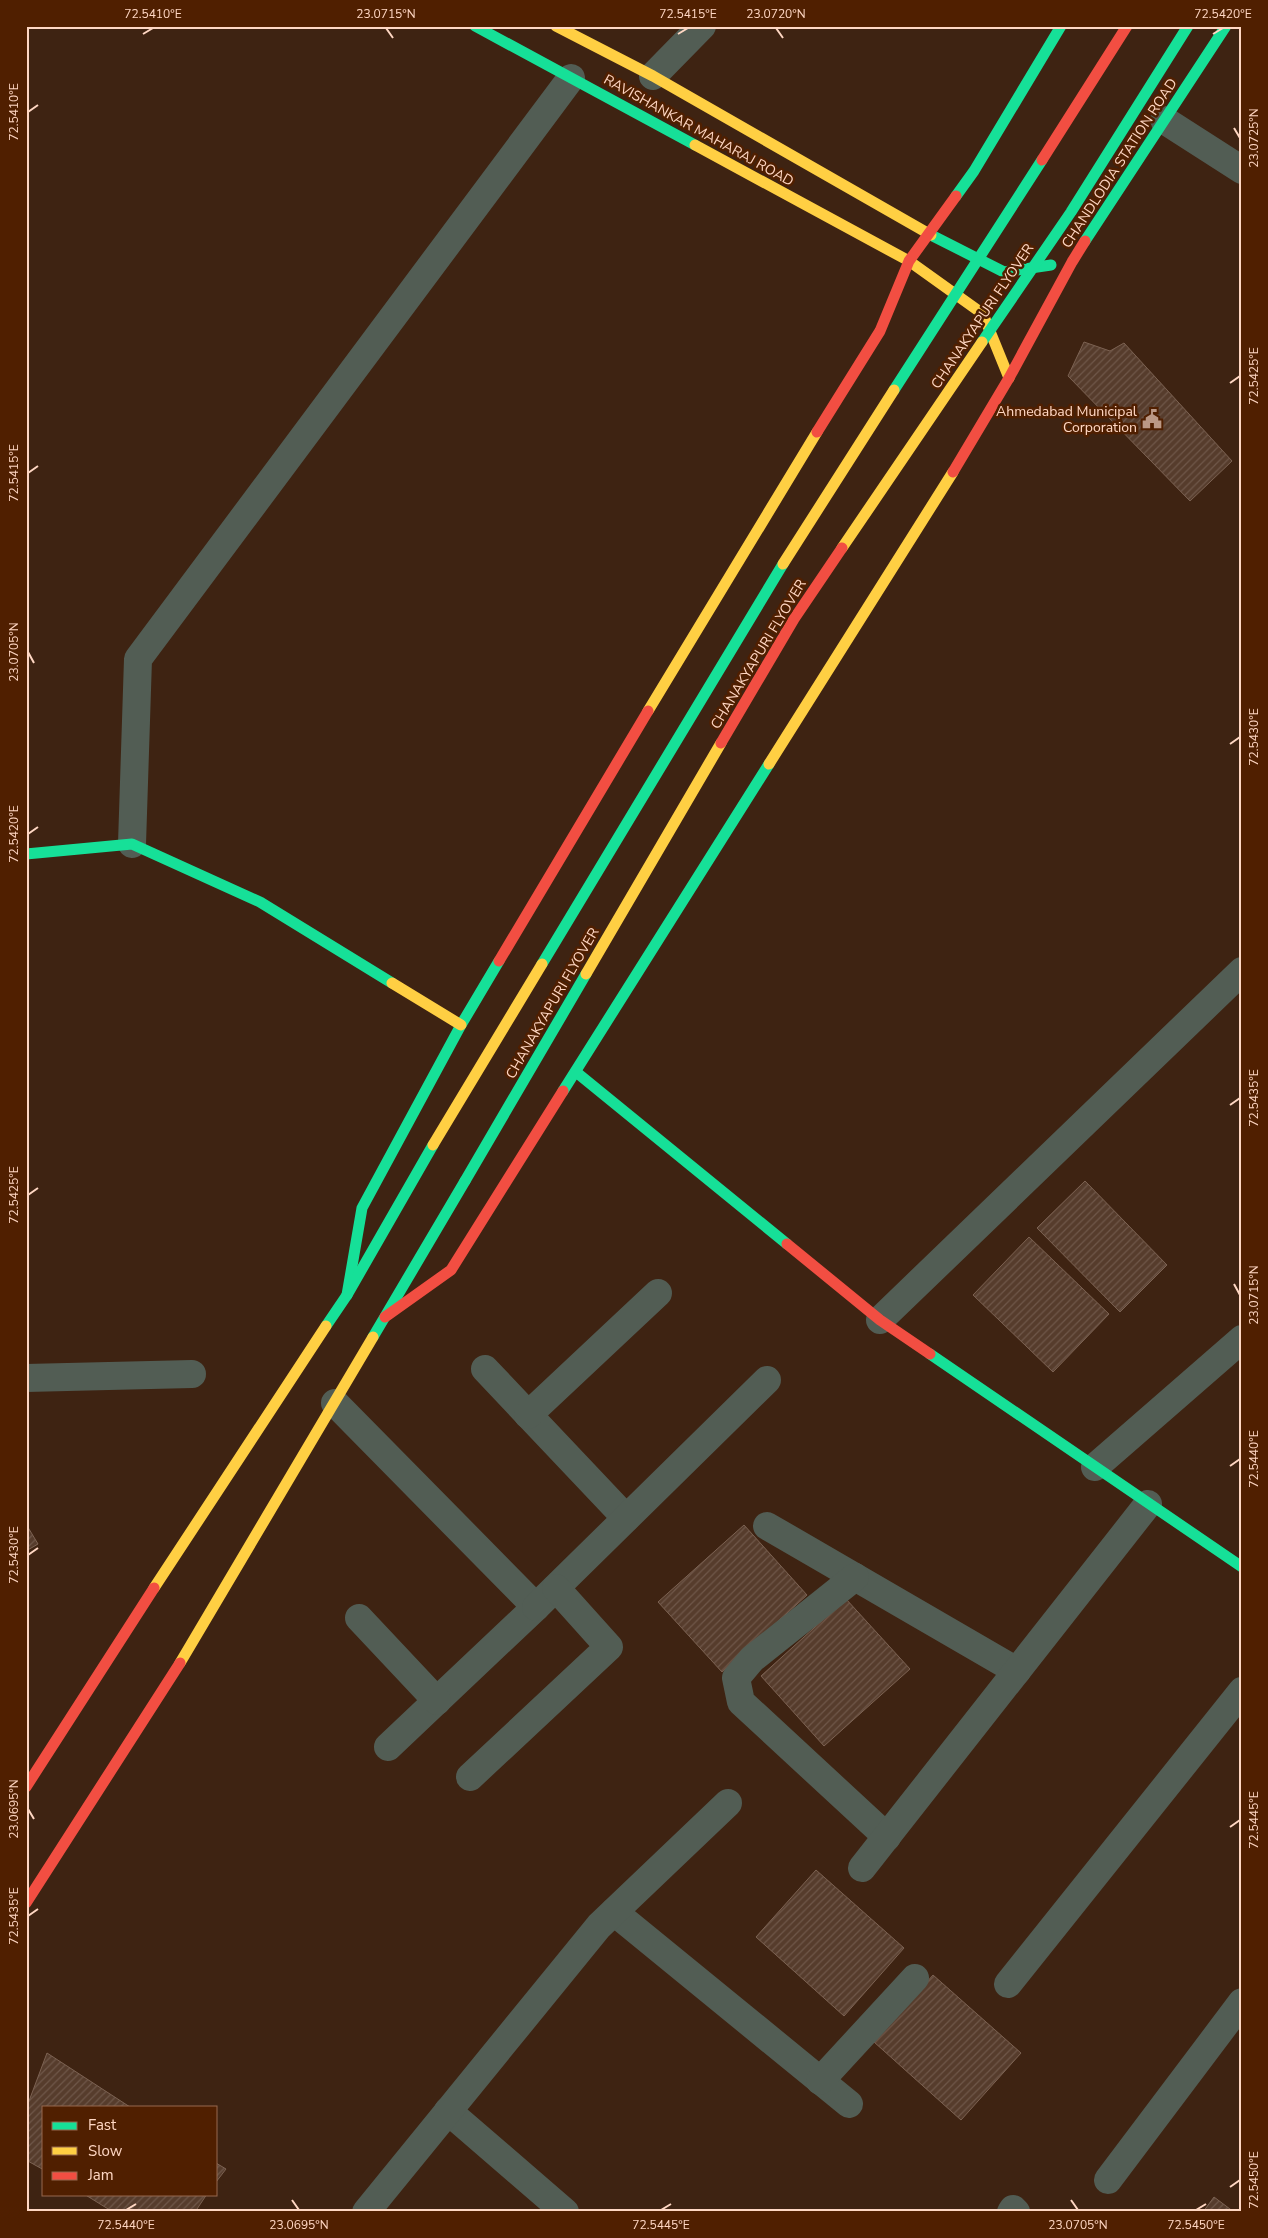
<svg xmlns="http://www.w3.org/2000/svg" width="1268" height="2238" viewBox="0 0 1268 2238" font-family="'Nunito Sans',sans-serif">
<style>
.building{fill:url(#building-hatch);stroke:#7c6252}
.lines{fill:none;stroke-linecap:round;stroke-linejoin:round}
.street{stroke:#525d54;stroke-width:28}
.fast{stroke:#16e098;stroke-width:11}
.slow{stroke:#ffcf43;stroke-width:11}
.jam{stroke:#f24e42;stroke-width:11}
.fast-bridge{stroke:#16e098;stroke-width:11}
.slow-bridge{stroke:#ffcf43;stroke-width:11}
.jam-bridge{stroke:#f24e42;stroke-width:11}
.ticks{fill:none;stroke:#ffd7c3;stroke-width:2}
.labels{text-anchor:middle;stroke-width:5;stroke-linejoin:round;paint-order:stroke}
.street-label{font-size:14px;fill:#ffd7c3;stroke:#501f00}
.poi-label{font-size:14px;fill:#ffd7c3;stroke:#501f00;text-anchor:end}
.neatline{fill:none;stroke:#ffd7c3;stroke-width:2}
.ticks-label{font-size:12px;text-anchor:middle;fill:#ffd7c3}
</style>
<defs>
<pattern id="building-hatch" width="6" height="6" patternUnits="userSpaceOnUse" patternTransform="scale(1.25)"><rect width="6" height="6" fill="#563c2c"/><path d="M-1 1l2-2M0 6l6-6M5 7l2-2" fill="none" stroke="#6f5749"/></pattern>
</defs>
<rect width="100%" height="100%" fill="#3e2312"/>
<g class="building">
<path d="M 1084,342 L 1110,351 L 1124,343 L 1232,461 L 1190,501 L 1068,376 Z"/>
<path d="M 1085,1181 L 1167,1265 L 1120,1312 L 1037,1228 Z"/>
<path d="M 1029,1237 L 1109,1314 L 1053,1372 L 973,1295 Z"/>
<path d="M 26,1524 L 38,1544 L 26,1551 Z"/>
<path d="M 744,1525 L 807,1595 L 722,1672 L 658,1602 Z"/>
<path d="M 846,1599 L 910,1669 L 824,1746 L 761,1676 Z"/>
<path d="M 816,1870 L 904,1948 L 844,2016 L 756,1937 Z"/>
<path d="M 933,1975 L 1021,2053 L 961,2120 L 874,2042 Z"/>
<path d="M 47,2053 L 130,2107 L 44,2107 L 44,2170 L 26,2160 L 26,2109 Z"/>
<path d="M 216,2163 L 226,2169 L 216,2182 Z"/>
<path d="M 84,2194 L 207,2194 L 195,2212 L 113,2212 Z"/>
<path d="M 1214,2197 L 1234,2212 L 1203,2212 Z"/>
</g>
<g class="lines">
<g class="street">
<path d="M 653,76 L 702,26"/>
<path d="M 1164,120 L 1242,170"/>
<path d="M 132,844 L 138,659 L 571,78"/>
<path d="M 880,1320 L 1242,971"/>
<path d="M 485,1369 L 626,1518"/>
<path d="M 26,1378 L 192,1374"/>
<path d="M 335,1403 L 536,1607 L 388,1747"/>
<path d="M 528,1415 L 658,1293"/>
<path d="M 1095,1467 L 1242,1339"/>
<path d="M 767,1526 L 1017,1671"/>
<path d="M 855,1577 L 752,1659 L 736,1678 L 741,1702 L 887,1837"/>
<path d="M 536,1607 L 767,1380"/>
<path d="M 359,1618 L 437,1701"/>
<path d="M 470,1777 L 609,1647 L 556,1588"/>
<path d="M 862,1868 L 1148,1504"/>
<path d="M 614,1912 L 849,2104"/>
<path d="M 1008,1984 L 1242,1691"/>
<path d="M 820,2081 L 915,1978"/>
<path d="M 448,2111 L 565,2212"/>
<path d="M 1108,2180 L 1242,2002"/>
<path d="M 366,2212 L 599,1926 L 728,1803"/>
<path d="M 1011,2212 L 1013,2209 L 1016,2212"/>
</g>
<g class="fast">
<path d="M 475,26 L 695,145"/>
<path d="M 956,196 L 974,171 L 1061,26"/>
<path d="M 931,235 L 1004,272 L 1051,265"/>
<path d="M 1085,241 L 1226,26"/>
<path d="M 26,854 L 132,844 L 260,902 L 392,983"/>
<path d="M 576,1072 L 787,1244"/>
<path d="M 563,1091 L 769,764"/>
<path d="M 347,1295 L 362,1208 L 461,1025 L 499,961"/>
<path d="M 326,1326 L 347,1295 L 433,1145"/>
<path d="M 373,1337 L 465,1181"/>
<path d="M 930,1354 L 1242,1567"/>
</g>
<g class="slow">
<path d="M 556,26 L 653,76 L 931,235"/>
<path d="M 695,145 L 909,261 L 983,314 L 1009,378"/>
<path d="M 648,711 L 817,432"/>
<path d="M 769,764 L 953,472"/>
<path d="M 392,983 L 461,1025"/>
<path d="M 154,1588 L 326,1326"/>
<path d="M 180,1663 L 373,1337"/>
</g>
<g class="jam">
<path d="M 817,432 L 880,331 L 909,261 L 956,196"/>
<path d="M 953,472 L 1009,378 L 1072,262 L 1085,241"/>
<path d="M 499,961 L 648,711"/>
<path d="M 787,1244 L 880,1320 L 930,1354"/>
<path d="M 385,1317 L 451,1270 L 563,1091"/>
<path d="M 26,1787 L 154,1588"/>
<path d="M 26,1903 L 180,1663"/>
</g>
<g class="fast-bridge">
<path d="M 982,342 L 1071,212 L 1188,26"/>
<path d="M 894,390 L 1042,160"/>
<path d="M 542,964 L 783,564"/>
<path d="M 465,1181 L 586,974"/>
</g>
<g class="slow-bridge">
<path d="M 842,548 L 982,342"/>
<path d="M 783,564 L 894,390"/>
<path d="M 586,974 L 721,743"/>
<path d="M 433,1145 L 542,964"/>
</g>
<g class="jam-bridge">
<path d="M 1042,160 L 1127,26"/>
<path d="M 721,743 L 794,619 L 842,548"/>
</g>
</g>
<path class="ticks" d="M 386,28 L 393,38M 776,28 L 783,38M 143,34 L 153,28M 678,34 L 688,28M 1213,34 L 1223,28M 28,112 L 38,105M 1234,128 L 1240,138M 1230,383 L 1240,376M 28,473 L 38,466M 28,652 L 34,663M 1230,744 L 1240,737M 28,834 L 38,827M 1230,1105 L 1240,1098M 28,1195 L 38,1188M 1234,1284 L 1240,1295M 1230,1466 L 1240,1459M 28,1555 L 38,1548M 28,1809 L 34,1819M 1230,1827 L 1240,1820M 28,1916 L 38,1909M 1230,2187 L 1240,2180M 292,2200 L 299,2210M 1071,2200 L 1078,2210M 126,2210 L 136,2204M 661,2210 L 671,2204M 1196,2210 L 1206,2204"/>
<defs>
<symbol id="civic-bare" viewBox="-9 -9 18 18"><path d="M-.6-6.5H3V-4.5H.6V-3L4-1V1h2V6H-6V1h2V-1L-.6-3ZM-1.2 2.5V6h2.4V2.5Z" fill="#bb9885" stroke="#501f00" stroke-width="2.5" paint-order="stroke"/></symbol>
</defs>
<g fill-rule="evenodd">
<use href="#civic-bare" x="1138" y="405" width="28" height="28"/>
</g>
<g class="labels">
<g class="street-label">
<text transform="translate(699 130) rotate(29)" y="5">RAVISHANKAR MAHARAJ ROAD</text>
<text transform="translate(1119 163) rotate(-57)" y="5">CHANDLODIA STATION ROAD</text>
<text transform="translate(982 316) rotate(-56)" y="5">CHANAKYAPURI FLYOVER</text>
<text transform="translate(758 654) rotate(-59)" y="5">CHANAKYAPURI FLYOVER</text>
<text transform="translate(552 1003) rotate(-60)" y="5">CHANAKYAPURI FLYOVER</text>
</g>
<g class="poi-label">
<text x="1137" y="416">Ahmedabad Municipal<tspan x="1137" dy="16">Corporation</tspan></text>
</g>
</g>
<rect width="1268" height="2238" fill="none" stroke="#501f00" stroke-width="55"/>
<rect x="42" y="2106" width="175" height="90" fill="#501f00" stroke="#96694e"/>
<rect x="52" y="2122" width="25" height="8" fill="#16e098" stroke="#96694e"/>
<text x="88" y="2130" font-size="15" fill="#ffd7c3">Fast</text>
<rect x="52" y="2147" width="25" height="8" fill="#ffcf43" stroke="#96694e"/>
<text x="88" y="2156" font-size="15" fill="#ffd7c3">Slow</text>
<rect x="52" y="2172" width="25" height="8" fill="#f24e42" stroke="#96694e"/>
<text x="88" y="2180" font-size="15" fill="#ffd7c3">Jam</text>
<rect x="28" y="28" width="1212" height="2182" class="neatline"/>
<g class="ticks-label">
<text x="153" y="18">72.5410°E</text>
<text x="386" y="18">23.0715°N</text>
<text x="688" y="18">72.5415°E</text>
<text x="776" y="18">23.0720°N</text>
<text x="1223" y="18">72.5420°E</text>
<text transform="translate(14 112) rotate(-90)" y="4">72.5410°E</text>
<text transform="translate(1254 138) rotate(-90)" y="4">23.0725°N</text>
<text transform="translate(1254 376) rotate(-90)" y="4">72.5425°E</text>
<text transform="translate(14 473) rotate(-90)" y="4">72.5415°E</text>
<text transform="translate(14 652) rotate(-90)" y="4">23.0705°N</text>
<text transform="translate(1254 737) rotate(-90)" y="4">72.5430°E</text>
<text transform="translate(14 834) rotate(-90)" y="4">72.5420°E</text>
<text transform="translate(1254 1098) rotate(-90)" y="4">72.5435°E</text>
<text transform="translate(14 1195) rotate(-90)" y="4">72.5425°E</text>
<text transform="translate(1254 1295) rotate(-90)" y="4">23.0715°N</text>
<text transform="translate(1254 1459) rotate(-90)" y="4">72.5440°E</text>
<text transform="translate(14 1555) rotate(-90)" y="4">72.5430°E</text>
<text transform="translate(14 1809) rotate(-90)" y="4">23.0695°N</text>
<text transform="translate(1254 1820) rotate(-90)" y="4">72.5445°E</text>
<text transform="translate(14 1916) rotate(-90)" y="4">72.5435°E</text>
<text transform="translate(1254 2180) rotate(-90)" y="4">72.5450°E</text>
<text x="126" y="2229">72.5440°E</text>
<text x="299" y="2229">23.0695°N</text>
<text x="661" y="2229">72.5445°E</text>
<text x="1078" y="2229">23.0705°N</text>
<text x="1196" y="2229">72.5450°E</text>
</g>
</svg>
